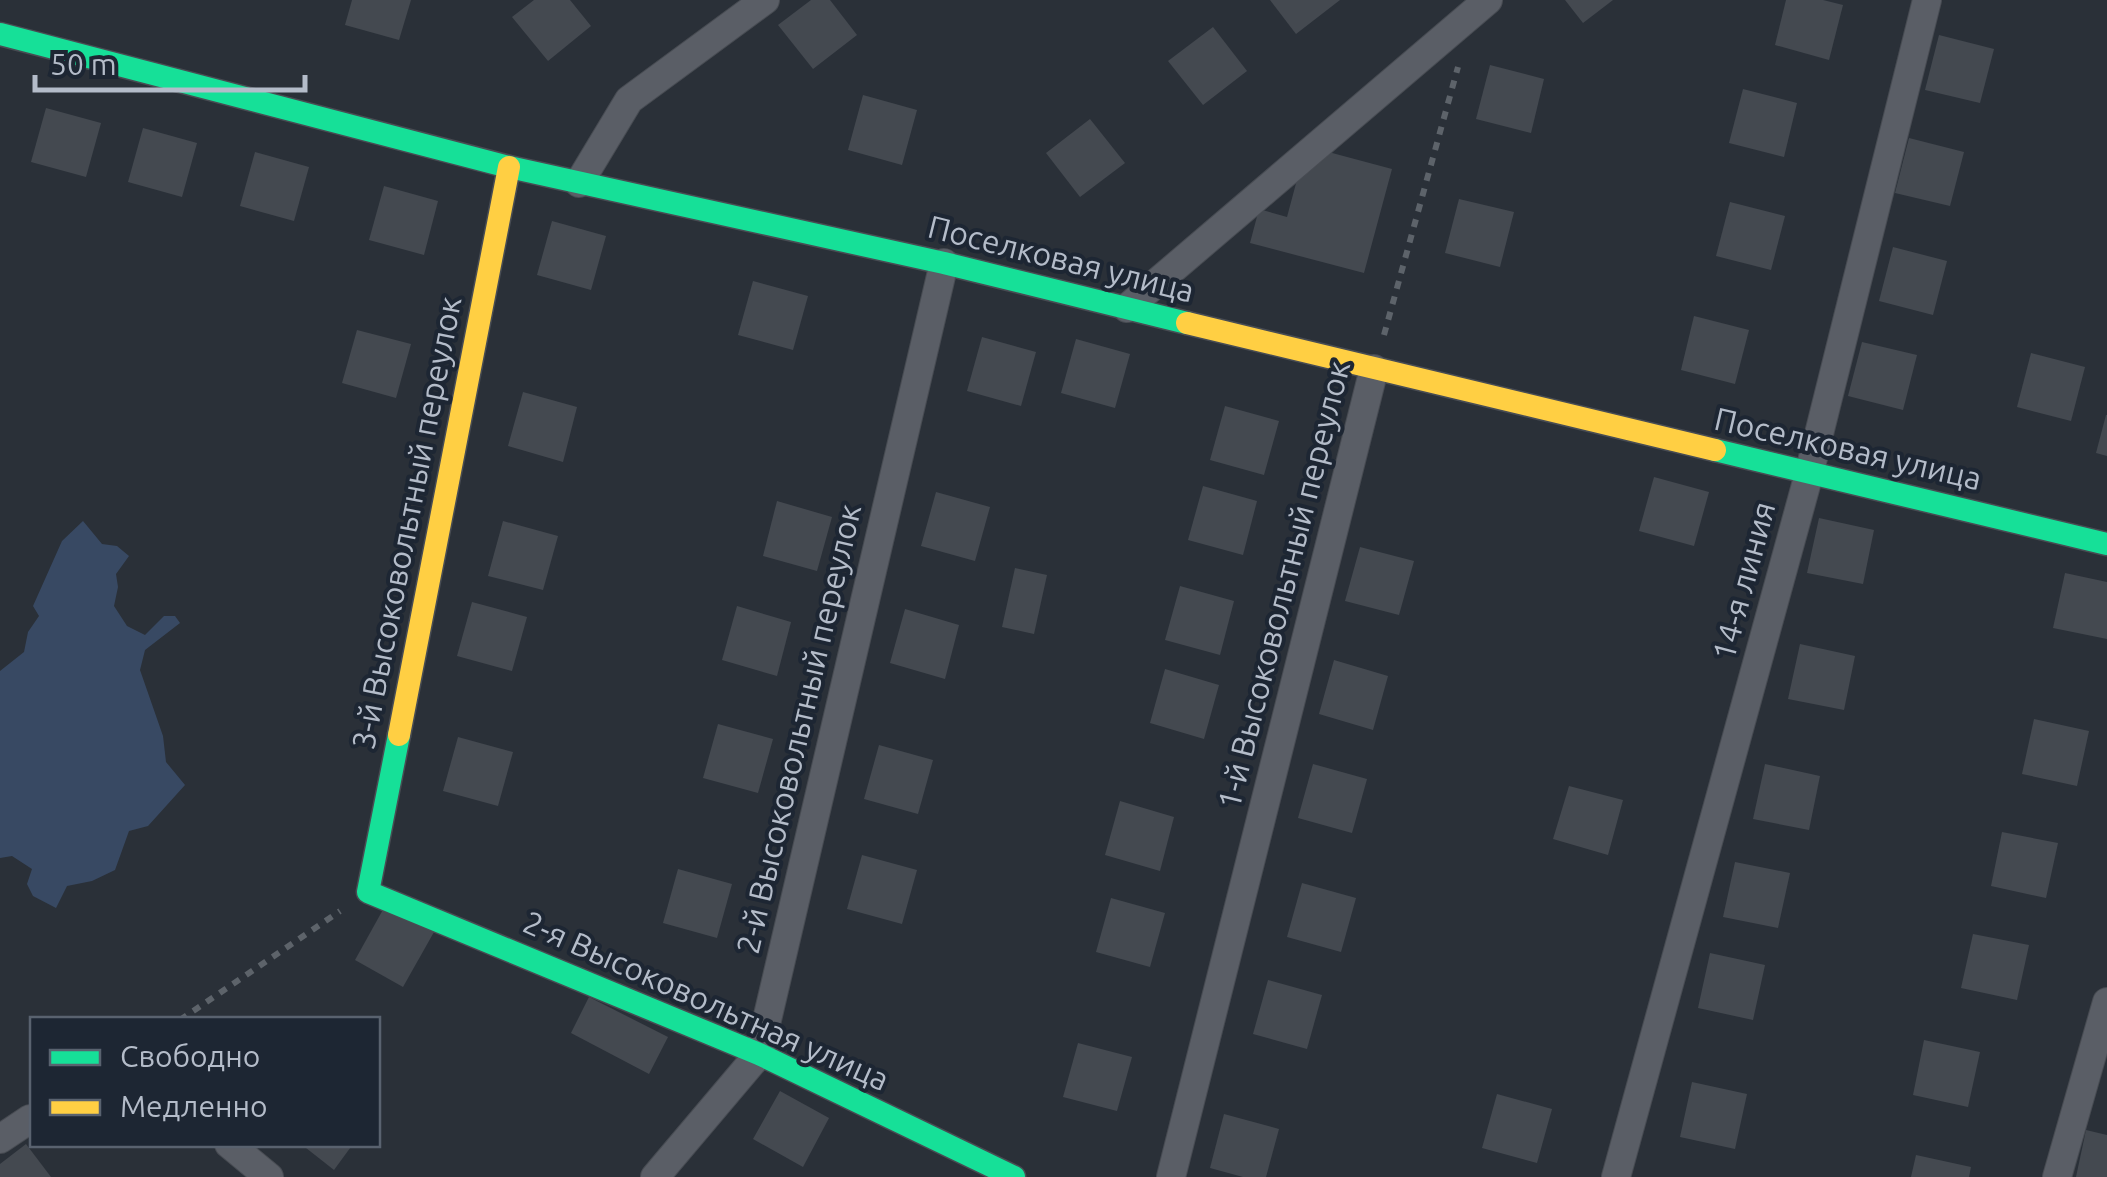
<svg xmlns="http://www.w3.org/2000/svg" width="2107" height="1177" viewBox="0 0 2107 1177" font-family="Ubuntu,sans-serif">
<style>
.water{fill:#384963}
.building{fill:#444950}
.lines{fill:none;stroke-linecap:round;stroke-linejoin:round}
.street-casing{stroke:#484c53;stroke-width:30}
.fast-casing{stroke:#484c53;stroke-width:25}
.slow-casing{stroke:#484c53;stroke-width:25}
.path{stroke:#5d636a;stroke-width:6;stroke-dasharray:8 8;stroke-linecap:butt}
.street{stroke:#5a5e66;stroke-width:28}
.fast{stroke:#16e098;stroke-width:22}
.slow{stroke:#ffcf43;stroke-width:22}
.labels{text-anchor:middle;stroke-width:8;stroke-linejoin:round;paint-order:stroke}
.street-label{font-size:32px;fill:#b4bcc9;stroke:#1d2633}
</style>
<rect width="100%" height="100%" fill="#2a3038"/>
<path class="water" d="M 83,521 L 102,544 L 117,546 L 129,556 L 116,574 L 118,587 L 114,606 L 127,626 L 145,635 L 164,616 L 175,616 L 180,623 L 145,650 L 140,670 L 163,736 L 166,762 L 185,785 L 148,826 L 129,831 L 115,870 L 92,881 L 67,886 L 56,908 L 33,896 L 27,884 L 32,869 L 12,856 L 0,858 L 0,671 L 24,652 L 28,632 L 39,616 L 33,606 L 62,541 Z"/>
<g class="building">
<path d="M 352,0 L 411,0 L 399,40 L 345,25 Z"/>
<path d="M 534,0 L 570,0 L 591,26 L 548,61 L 512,17 Z"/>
<path d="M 811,0 L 830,0 L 857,35 L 813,69 L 778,25 Z"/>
<path d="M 1270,0 L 1340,0 L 1296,34 Z"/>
<path d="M 1565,0 L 1613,0 L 1583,23 Z"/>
<path d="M 1786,0 L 1823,0 L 1843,5 L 1829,60 L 1775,45 Z"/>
<path d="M 1213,27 L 1247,71 L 1203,105 L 1168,61 Z"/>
<path d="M 1939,35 L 1994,49 L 1980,103 L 1925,90 Z"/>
<path d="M 1490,65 L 1544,79 L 1531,133 L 1476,119 Z"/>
<path d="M 1743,89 L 1797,103 L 1784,157 L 1729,143 Z"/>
<path d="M 863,95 L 917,110 L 902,165 L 848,150 Z"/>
<path d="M 46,108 L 101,123 L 86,177 L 31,162 Z"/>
<path d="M 1090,119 L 1125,163 L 1080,197 L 1046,153 Z"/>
<path d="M 143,128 L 197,143 L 182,197 L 128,182 Z"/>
<path d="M 1909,138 L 1964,152 L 1950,206 L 1895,193 Z"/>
<path d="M 1306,146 L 1392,169 L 1364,273 L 1250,243 L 1259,209 L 1287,217 Z"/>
<path d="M 255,152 L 309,167 L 294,221 L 240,206 Z"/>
<path d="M 384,186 L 438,201 L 424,255 L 369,240 Z"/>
<path d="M 1459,199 L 1514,212 L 1500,267 L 1445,253 Z"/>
<path d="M 1730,202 L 1785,216 L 1771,270 L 1716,256 Z"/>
<path d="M 552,221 L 606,236 L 591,290 L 537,275 Z"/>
<path d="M 1893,247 L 1947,261 L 1933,315 L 1879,301 Z"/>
<path d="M 753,281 L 808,296 L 793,350 L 738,335 Z"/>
<path d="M 1694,316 L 1749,330 L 1735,384 L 1681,370 Z"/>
<path d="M 357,330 L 411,344 L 396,398 L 342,383 Z"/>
<path d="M 982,337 L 1036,352 L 1021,406 L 967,391 Z"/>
<path d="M 1076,339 L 1130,354 L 1115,408 L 1061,393 Z"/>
<path d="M 1862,342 L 1917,355 L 1903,410 L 1848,396 Z"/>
<path d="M 2031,353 L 2085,367 L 2071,421 L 2017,407 Z"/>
<path d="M 523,392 L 577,407 L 563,462 L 508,446 Z"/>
<path d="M 1225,406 L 1279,421 L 1264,475 L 1210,460 Z"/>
<path d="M 2106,415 L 2107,415 L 2107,456 L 2096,453 Z"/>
<path d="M 1654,477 L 1709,492 L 1694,546 L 1639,531 Z"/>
<path d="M 1203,486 L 1257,501 L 1243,555 L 1188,540 Z"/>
<path d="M 936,492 L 990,507 L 975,561 L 921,546 Z"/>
<path d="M 777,501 L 832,517 L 817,571 L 763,556 Z"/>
<path d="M 1819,518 L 1874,530 L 1863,584 L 1807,573 Z"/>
<path d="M 503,521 L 558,536 L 543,590 L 488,576 Z"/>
<path d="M 1360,547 L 1414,561 L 1399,615 L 1345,601 Z"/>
<path d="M 1015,568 L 1047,575 L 1034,634 L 1002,627 Z"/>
<path d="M 2065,573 L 2107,582 L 2107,639 L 2053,628 Z"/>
<path d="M 1180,586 L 1234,601 L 1220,655 L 1165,640 Z"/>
<path d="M 472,602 L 527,617 L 512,671 L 457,656 Z"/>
<path d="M 737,606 L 791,622 L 777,676 L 722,660 Z"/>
<path d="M 905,609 L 959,625 L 945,679 L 890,663 Z"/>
<path d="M 1800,644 L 1855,656 L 1844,710 L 1788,699 Z"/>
<path d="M 1334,660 L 1388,676 L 1373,730 L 1319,714 Z"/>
<path d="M 1165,669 L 1219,685 L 1204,739 L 1150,723 Z"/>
<path d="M 2034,719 L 2089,731 L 2077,786 L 2022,774 Z"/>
<path d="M 718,724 L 773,739 L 758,793 L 703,778 Z"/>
<path d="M 458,737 L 513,752 L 498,806 L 443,791 Z"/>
<path d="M 879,745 L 933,760 L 918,814 L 864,799 Z"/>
<path d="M 1313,764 L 1367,779 L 1352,833 L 1298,818 Z"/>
<path d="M 1765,764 L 1820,776 L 1809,830 L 1753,819 Z"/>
<path d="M 1569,786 L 1623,800 L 1608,855 L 1553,839 Z"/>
<path d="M 1120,801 L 1174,817 L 1160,871 L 1105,855 Z"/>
<path d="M 2002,832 L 2058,843 L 2046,898 L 1991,886 Z"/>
<path d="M 862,855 L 917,870 L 902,924 L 847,909 Z"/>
<path d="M 1735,862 L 1790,873 L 1778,928 L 1723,917 Z"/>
<path d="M 678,869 L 732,884 L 717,938 L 663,923 Z"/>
<path d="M 1302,883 L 1356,898 L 1341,952 L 1287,937 Z"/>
<path d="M 1111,898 L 1165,913 L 1150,967 L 1096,952 Z"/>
<path d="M 385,906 L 434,932 L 403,987 L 355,960 Z"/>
<path d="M 1973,934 L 2029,945 L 2017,1000 L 1961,988 Z"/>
<path d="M 1710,953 L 1765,965 L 1753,1020 L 1698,1008 Z"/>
<path d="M 1268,980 L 1322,995 L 1307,1049 L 1253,1034 Z"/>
<path d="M 589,997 L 668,1037 L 649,1074 L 571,1033 Z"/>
<path d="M 1924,1040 L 1980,1052 L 1968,1107 L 1913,1095 Z"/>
<path d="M 1078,1043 L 1132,1057 L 1117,1111 L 1063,1097 Z"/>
<path d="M 1692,1082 L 1747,1094 L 1735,1149 L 1680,1137 Z"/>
<path d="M 780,1091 L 829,1118 L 803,1167 L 753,1139 Z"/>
<path d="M 1497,1094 L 1552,1109 L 1537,1163 L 1482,1148 Z"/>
<path d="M 1224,1114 L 1279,1129 L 1266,1177 L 1243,1177 L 1210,1168 Z"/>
<path d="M 2086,1130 L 2107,1135 L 2107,1177 L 2076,1177 Z"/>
<path d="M 26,1144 L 51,1177 L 0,1177 L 0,1164 Z"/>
<path d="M 301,1144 L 353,1144 L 334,1170 Z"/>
<path d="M 1916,1155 L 1971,1167 L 1969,1177 L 1911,1177 Z"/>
</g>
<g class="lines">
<defs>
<g id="street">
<path d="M 579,183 L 629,100 L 765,0"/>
<path d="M 1127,308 L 1488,0"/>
<path d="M 0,1139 L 30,1119"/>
<path d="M 229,1144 L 269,1177"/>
<path d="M 655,1177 L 759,1054 L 944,263"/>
<path d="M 1171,1177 L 1374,369"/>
<path d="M 1616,1177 L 1809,474 L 1927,0"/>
<path d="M 2057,1177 L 2107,1002"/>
</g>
<g id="fast">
<path d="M 0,34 L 509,167 L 944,263 L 1187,323"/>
<path d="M 1715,450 L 2107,544"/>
<path d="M 399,735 L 368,892 L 759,1054 L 1014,1177"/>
</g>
<g id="slow">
<path d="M 1187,323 L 1715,450"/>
<path d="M 399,735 L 509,167"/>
</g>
</defs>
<use href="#street" class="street-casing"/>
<use href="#fast" class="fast-casing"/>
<use href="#slow" class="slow-casing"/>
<g class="path">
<path d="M 1384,335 L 1458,67"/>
<path d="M 180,1020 L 340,911"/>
</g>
<use href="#street" class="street"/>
<use href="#fast" class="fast"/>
<use href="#slow" class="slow"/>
</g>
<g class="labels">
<g class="street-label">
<text transform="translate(1061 259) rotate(14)" y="11">Поселковая улица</text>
<text transform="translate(1848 449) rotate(13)" y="11">Поселковая улица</text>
<text transform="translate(407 523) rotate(-79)" y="11">3-й Высоковольтный переулок</text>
<text transform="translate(1744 581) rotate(-75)" y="11">14-я линия</text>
<text transform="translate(1284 585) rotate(-76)" y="11">1-й Высоковольтный переулок</text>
<text transform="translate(799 729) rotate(-77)" y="11">2-й Высоковольтный переулок</text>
<text transform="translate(706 1001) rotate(24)" y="11">2-я Высоковольтная улица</text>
</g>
</g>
<rect x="30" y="1017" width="350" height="130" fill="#1d2633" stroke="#59626f" stroke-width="2.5"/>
<rect x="50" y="1050" width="50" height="15" fill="#16e098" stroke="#59626f" stroke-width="2.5"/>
<text x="120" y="1067" font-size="30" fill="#b4bcc9">Свободно</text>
<rect x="50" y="1100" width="50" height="15" fill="#ffcf43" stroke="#59626f" stroke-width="2.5"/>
<text x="120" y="1117" font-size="30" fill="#b4bcc9">Медленно</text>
<path d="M35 75v15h270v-15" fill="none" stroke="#b4bcc9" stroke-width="5"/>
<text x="50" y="75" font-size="30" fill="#b4bcc9" stroke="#1d2633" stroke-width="8" paint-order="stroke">50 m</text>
</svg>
